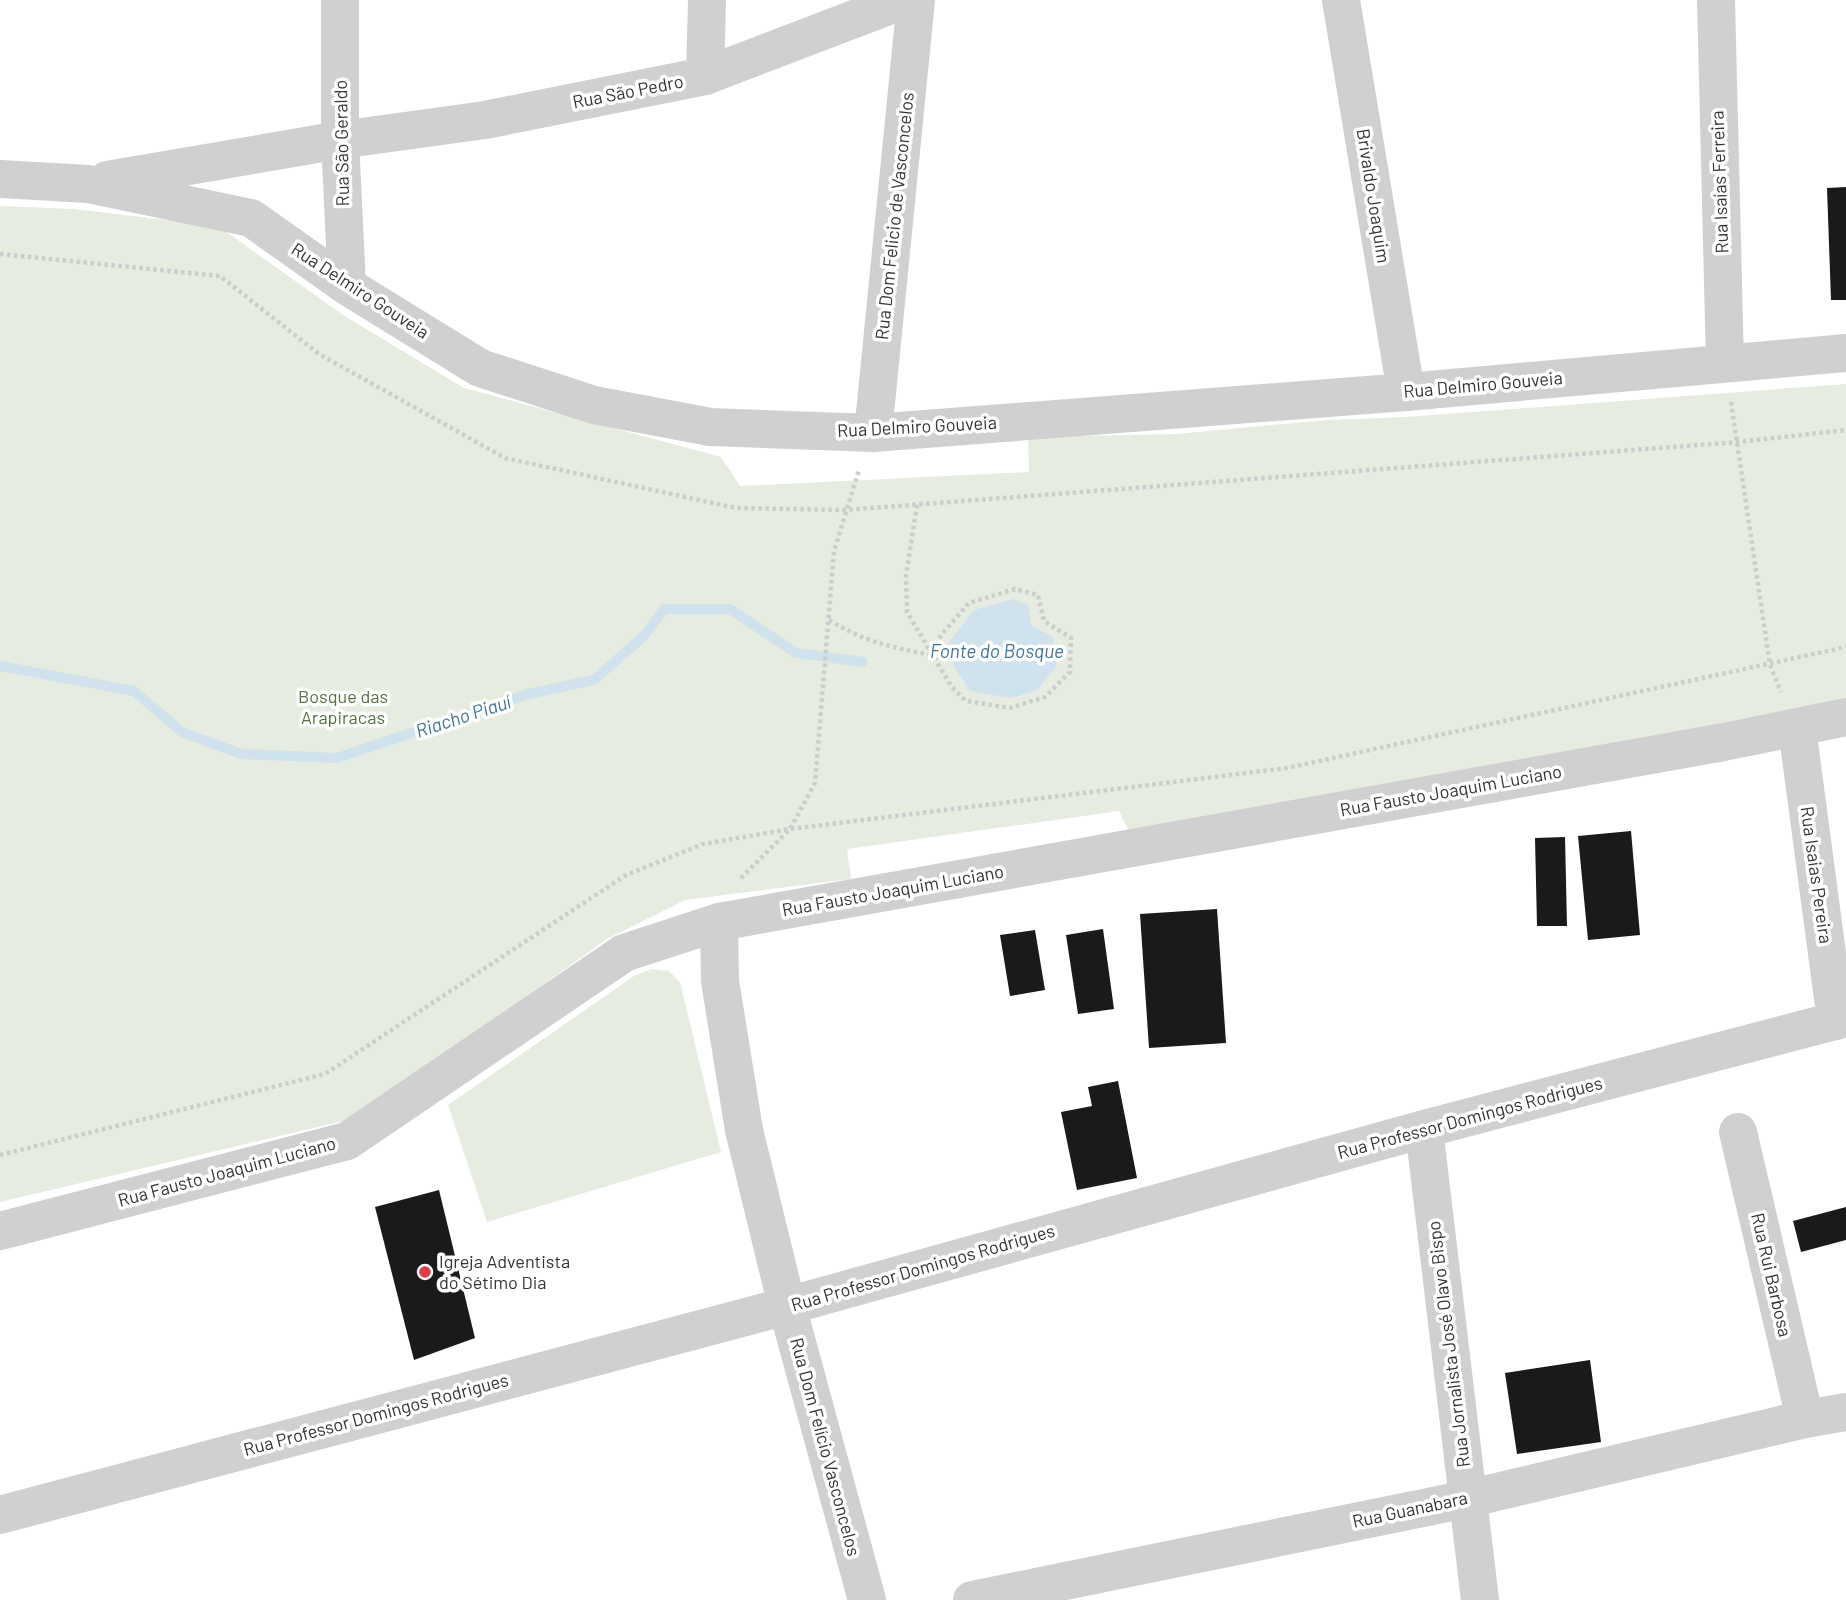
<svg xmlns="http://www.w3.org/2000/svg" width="1846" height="1600" viewBox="0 0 1846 1600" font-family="Barlow,sans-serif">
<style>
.green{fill:#e6ecdf}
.water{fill:#cfe2ee}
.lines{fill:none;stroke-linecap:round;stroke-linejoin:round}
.stream{stroke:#cfe2ee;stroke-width:10}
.building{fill:#1a1a1a}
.path{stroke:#cdcdcd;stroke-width:4.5;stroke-dasharray:3.5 3.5;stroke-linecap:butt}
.minor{stroke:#d0d0d0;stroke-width:38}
.poi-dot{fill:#e63946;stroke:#fff;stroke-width:2.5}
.labels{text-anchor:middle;stroke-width:7;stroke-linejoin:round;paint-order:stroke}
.street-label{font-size:18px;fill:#333;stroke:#fff}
.park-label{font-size:18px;fill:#56703f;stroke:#fff}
.poi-label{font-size:18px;fill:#333;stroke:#fff;text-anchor:start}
.water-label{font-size:19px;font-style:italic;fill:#3f7597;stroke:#fff}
</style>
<rect width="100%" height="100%" fill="#fff"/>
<g class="green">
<path d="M 0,206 L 73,209 L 218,226 L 343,315 L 464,388 L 721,457 L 740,486 L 1029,472 L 1028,437 L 1176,434 L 1327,420 L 1406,417 L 1846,384 L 1846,700 L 1131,835 L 1119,811 L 847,849 L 851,879 L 685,900 L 607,939 L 356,1118 L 0,1202 Z"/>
<path d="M 652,969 L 669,971 L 680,982 L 721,1152 L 487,1222 L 448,1105 L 634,976 Z"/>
</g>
<path class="water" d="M 1014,599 L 1029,606 L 1031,625 L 1053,637 L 1057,666 L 1036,691 L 1010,698 L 970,691 L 948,657 L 950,641 L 974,610 Z"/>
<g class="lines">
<path class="stream" d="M 0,666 L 134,691 L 182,732 L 241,754 L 337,758 L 528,694 L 594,680 L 645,635 L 664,609 L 730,609 L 796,653 L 863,662"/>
</g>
<g class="building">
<path d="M 1846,187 L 1846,300 L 1831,300 L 1827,188 Z"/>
<path d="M 1631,831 L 1640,935 L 1588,940 L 1578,836 Z"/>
<path d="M 1565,837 L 1567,926 L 1537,926 L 1535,838 Z"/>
<path d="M 1217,909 L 1226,1043 L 1149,1048 L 1140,914 Z"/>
<path d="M 1103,929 L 1114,1009 L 1078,1014 L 1066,935 Z"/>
<path d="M 1035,930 L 1045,990 L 1010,996 L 1000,935 Z"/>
<path d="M 1118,1081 L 1137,1178 L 1077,1190 L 1061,1112 L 1092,1106 L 1088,1087 Z"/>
<path d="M 439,1190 L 475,1338 L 414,1360 L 375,1207 Z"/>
<path d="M 1846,1207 L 1846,1240 L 1801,1252 L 1793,1221 Z"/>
<path d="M 1590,1360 L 1601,1442 L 1517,1454 L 1505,1373 Z"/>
</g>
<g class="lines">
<g class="path">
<path d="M 0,254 L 220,276 L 319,354 L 505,458 L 736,508 L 845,510 L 1738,442 L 1846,430"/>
<path d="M 1731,402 L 1770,665 L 1781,692"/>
<path d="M 917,505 L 906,575 L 907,612 L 951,686 L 966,701 L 1010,708 L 1045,697 L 1070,672 L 1071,638 L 1044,621 L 1038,595 L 1015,589 L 969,603 L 941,635 L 931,655"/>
<path d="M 829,620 C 865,642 890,647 931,655"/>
<path d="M 741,878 L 790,829 L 815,783 L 834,551 L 859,470"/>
<path d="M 0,1155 L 325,1074 L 626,875 L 703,844 L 790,829 L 1287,768 L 1846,647"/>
</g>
<g class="minor">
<path d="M 340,0 L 340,140 L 347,286"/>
<path d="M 1341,0 L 1406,392"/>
<path d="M 1716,0 L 1725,363"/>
<path d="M 705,76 L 707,0"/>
<path d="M 0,179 L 88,184 L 251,218 L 347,286 L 480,368 L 594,405 L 710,427 L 873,433 L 1406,392 L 1846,353"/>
<path d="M 107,180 L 340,140 L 485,120 L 705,76 L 904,0"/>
<path d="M 873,433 L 916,0"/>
<path d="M 1797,728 L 1836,1021"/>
<path d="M 719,922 L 720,981 L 744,1130 L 787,1306 L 867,1600"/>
<path d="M 1424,1129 L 1480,1600"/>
<path d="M 1738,1132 L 1805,1419"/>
<path d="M 0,1231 L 347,1141 L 624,953 L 719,922 L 1724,742 L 1846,717"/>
<path d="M 0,1515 L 787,1306 L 1424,1129 L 1846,1018"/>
<path d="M 972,1600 L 1467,1499 L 1805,1419 L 1846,1412"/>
</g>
</g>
<circle class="poi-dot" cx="425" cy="1272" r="7"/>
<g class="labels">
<g class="street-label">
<text transform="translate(628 92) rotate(-11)" y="6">Rua São Pedro</text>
<text transform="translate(342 143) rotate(-91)" y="6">Rua São Geraldo</text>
<text transform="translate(1720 182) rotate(-92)" y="6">Rua Isaías Ferreira</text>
<text transform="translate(1373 196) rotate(81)" y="6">Brivaldo Joaquim</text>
<text transform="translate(895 216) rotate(-84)" y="6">Rua Dom Felicio de Vasconcelos</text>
<text transform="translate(360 291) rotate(33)" y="6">Rua Delmiro Gouveia</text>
<text transform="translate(1483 385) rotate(-5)" y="6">Rua Delmiro Gouveia</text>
<text transform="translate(917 427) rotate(-3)" y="6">Rua Delmiro Gouveia</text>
<text transform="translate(1451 791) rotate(-10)" y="6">Rua Fausto Joaquim Luciano</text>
<text transform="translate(1816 875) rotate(82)" y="6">Rua Isaias Pereira</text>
<text transform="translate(893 891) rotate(-10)" y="6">Rua Fausto Joaquim Luciano</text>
<text transform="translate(1470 1118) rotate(-15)" y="6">Rua Professor Domingos Rodrigues</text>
<text transform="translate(227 1172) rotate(-15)" y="6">Rua Fausto Joaquim Luciano</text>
<text transform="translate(923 1268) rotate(-16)" y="6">Rua Professor Domingos Rodrigues</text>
<text transform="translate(1771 1275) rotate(77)" y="6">Rua Rui Barbosa</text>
<text transform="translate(1449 1344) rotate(-97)" y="6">Rua Jornalista José Olavo Bispo</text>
<text transform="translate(376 1415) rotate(-15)" y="6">Rua Professor Domingos Rodrigues</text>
<text transform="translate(825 1447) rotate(75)" y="6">Rua Dom Felício Vasconcelos</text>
<text transform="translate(1410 1510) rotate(-12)" y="6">Rua Guanabara</text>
</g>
<g class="park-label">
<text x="343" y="703">Bosque das<tspan x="343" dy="21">Arapiracas</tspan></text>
</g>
<g class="poi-label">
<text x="439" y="1268">Igreja Adventista<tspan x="439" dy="21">do Sétimo Dia</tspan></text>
</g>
<g class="water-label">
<text x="997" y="658">Fonte do Bosque</text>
<text transform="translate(463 716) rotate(-18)" y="7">Riacho Piauí</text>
</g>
</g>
</svg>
